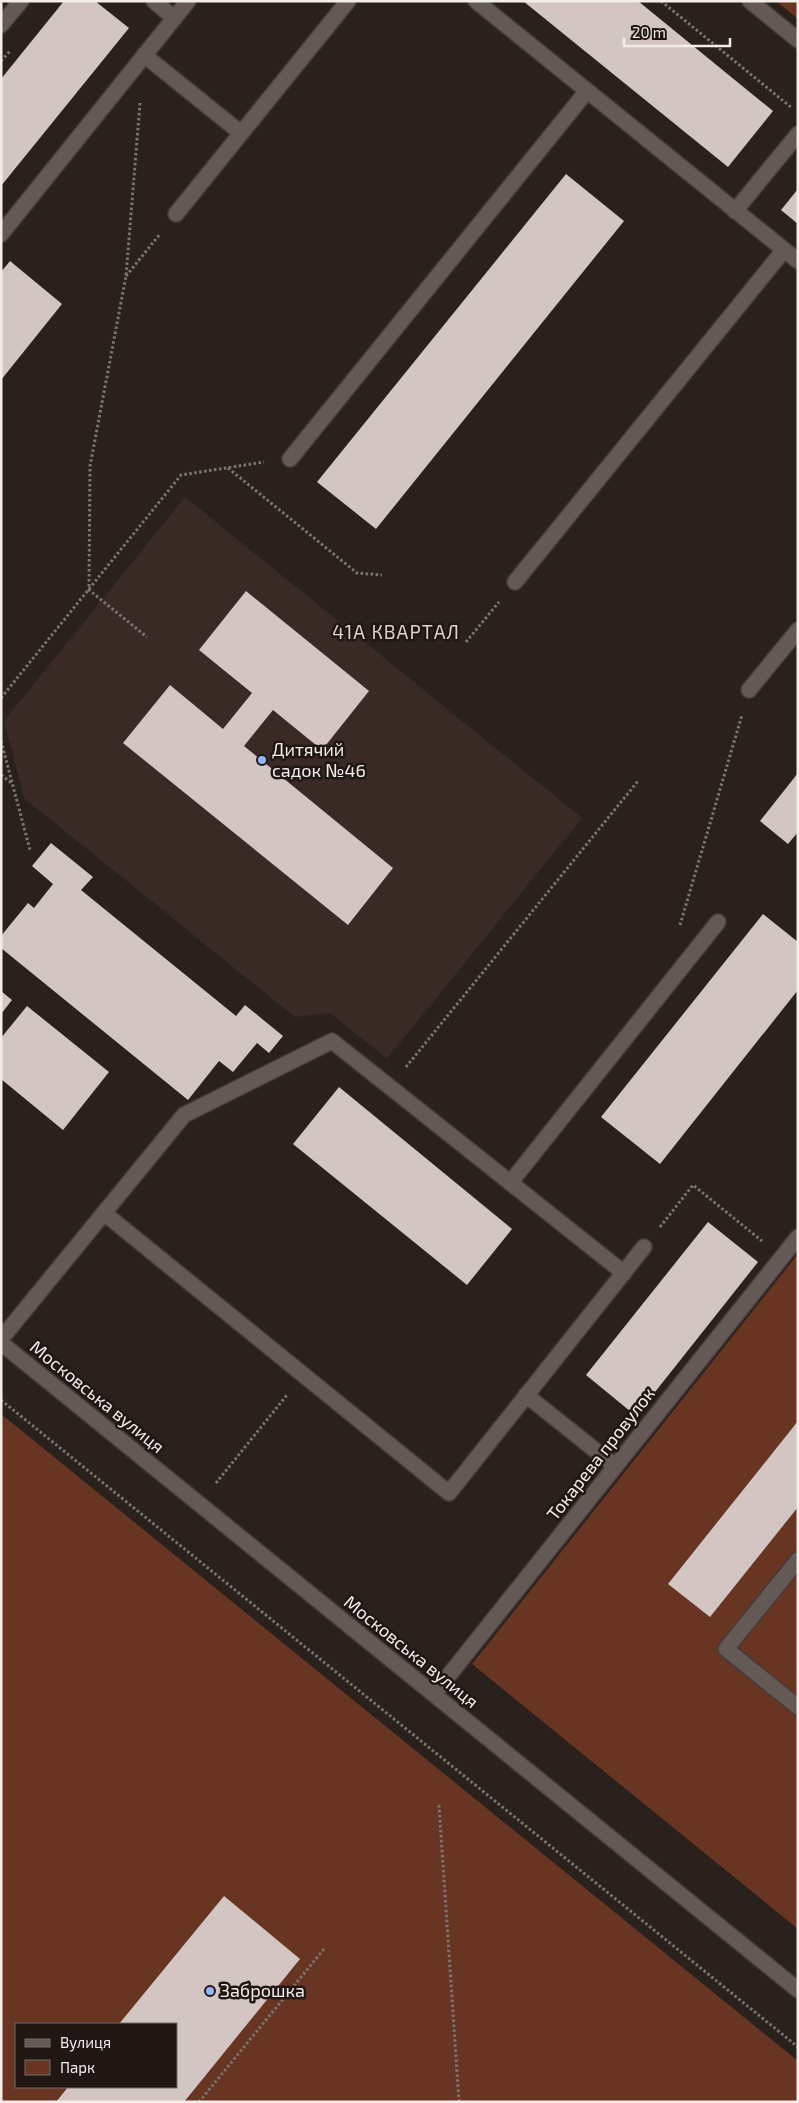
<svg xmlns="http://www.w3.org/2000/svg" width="799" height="2103" viewBox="0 0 799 2103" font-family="'Exo 2',sans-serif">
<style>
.built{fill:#3a2a25}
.green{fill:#683523;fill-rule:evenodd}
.building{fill:#d3c6c2}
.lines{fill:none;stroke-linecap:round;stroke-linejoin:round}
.lane-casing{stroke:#443c3a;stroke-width:18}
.street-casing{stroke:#443c3a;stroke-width:18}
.secondary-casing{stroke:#443c3a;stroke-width:18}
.path{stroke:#7c7471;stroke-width:3;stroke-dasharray:2.5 2.5;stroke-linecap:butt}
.lane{stroke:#645955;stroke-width:15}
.street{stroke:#645955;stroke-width:15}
.secondary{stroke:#645955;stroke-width:15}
.poi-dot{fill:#92b7fd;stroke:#201714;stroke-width:2}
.labels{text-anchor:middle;stroke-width:5;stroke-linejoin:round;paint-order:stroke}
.poi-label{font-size:18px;fill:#f3edea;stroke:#201714;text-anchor:start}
.street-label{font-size:18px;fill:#f3edea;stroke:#201714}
.neighbourhood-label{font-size:19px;letter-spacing:1px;fill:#dfd2cd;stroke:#201714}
</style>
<rect width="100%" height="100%" fill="#2a211d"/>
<path class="built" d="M 185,497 L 582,818 L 387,1059 L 330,1013 L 295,1017 L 24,798 L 4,721 Z"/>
<g class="green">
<path d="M 776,1 L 798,1 L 798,19 Z"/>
<path d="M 798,1254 L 798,1929 L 472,1664 Z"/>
<path d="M 1,1414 L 798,2061 L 798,2102 L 1,2102 ZM 16,2024 L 176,2024 L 176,2087 L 16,2087 Z"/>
</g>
<g class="building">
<path d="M 64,1 L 95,1 L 129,28 L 1,186 L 1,79 Z"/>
<path d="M 523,1 L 638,1 L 773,111 L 728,167 Z"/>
<path d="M 566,174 L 624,221 L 376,529 L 317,482 Z"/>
<path d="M 798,189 L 798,224 L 781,210 Z"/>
<path d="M 10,261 L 62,304 L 1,380 L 1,272 Z"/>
<path d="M 246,591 L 369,691 L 322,750 L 273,710 L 244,746 L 393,868 L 348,925 L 123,743 L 170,685 L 223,729 L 252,693 L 199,650 Z"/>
<path d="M 798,773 L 798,832 L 788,844 L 760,821 Z"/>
<path d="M 51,843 L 93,877 L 81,890 L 236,1016 L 245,1005 L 283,1036 L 269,1053 L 257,1043 L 233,1072 L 219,1061 L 188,1100 L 1,948 L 1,936 L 28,903 L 34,908 L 53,884 L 32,866 Z"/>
<path d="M 763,914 L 798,942 L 798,990 L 660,1164 L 601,1117 Z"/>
<path d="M 1,991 L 12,1000 L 1,1014 Z"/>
<path d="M 27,1006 L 109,1072 L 63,1130 L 1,1079 L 1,1038 Z"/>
<path d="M 339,1087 L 512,1229 L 467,1285 L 293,1144 Z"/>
<path d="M 708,1222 L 758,1262 L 636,1416 L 586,1375 Z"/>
<path d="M 798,1421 L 798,1507 L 710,1617 L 668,1584 Z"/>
<path d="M 224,1896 L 300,1959 L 184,2102 L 56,2102 L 68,2087 L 176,2087 L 176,2024 L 119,2024 Z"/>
</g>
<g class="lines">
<defs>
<g id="lane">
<path d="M 154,1 L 174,18"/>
<path d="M 476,1 L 798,261"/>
<path d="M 144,55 L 241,133"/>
<path d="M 735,211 L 798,134"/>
<path d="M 176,214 L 348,1"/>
<path d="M 1,234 L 188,1"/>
<path d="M 290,459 L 587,91"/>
<path d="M 515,582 L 784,250"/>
<path d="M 749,690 L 798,630"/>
<path d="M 510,1183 L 718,922"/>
<path d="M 104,1213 L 449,1493 L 644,1247"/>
<path d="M 1,1339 L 184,1115 L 332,1041 L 624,1273"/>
<path d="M 526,1395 L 615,1466"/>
<path d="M 798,1560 L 726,1649 L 798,1707"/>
</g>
<g id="street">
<path d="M 1,25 L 21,1"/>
<path d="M 1,1343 L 798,1990"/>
<path d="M 434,1694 L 798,1237"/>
</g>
<path id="secondary" d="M 750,1 L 798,40"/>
</defs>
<use href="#lane" class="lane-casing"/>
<use href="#street" class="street-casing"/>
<use href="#secondary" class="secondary-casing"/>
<g class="path">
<path d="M 661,1 L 792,108"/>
<path d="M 1,61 L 10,51"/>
<path d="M 140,103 L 126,276 L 90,466 L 89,590 L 147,637"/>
<path d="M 126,276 L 160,234"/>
<path d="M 228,468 L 357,573 L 382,575"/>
<path d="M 466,642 L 499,602"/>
<path d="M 1,698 L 181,475 L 264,462"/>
<path d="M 1,741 L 30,850"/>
<path d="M 1,775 L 13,784"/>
<path d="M 680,925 L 742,715"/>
<path d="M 406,1067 L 638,781"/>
<path d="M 660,1227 L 693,1185 L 762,1241"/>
<path d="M 1,1400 L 798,2047"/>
<path d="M 216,1483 L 287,1395"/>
<path d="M 439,1805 L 459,2102"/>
<path d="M 199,2102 L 324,1949"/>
</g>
<use href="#lane" class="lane"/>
<use href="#street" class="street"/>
<use href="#secondary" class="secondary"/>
</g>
<g class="poi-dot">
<circle cx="262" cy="760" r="5"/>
<circle cx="210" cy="1991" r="5"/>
</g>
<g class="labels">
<g class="poi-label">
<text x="272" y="756">Дитячий<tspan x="272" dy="21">садок №46</tspan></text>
<text x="220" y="1997">Заброшка</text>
</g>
<g class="street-label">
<text transform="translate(97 1397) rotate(39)" y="6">Московська вулиця</text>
<text transform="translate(601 1454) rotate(-52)" y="6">Токарева провулок</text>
<text transform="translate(411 1652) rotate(39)" y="6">Московська вулиця</text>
</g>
<g class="neighbourhood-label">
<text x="396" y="639">41А КВАРТАЛ</text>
</g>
</g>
<rect width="799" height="2103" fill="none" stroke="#f3edea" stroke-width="5"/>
<rect x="15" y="2023" width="162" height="65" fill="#201714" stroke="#746d6a"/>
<rect x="25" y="2039" width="25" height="8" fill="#645955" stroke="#746d6a"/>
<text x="60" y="2048" font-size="15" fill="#f3edea">Вулиця</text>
<rect x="25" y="2060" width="25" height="15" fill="#683523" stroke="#746d6a"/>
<text x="60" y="2073" font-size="15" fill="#f3edea">Парк</text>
<path d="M624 38v8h106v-8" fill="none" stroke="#f3edea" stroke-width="2.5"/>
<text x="632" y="38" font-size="15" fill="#f3edea" stroke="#201714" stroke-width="4" paint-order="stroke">20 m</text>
</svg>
